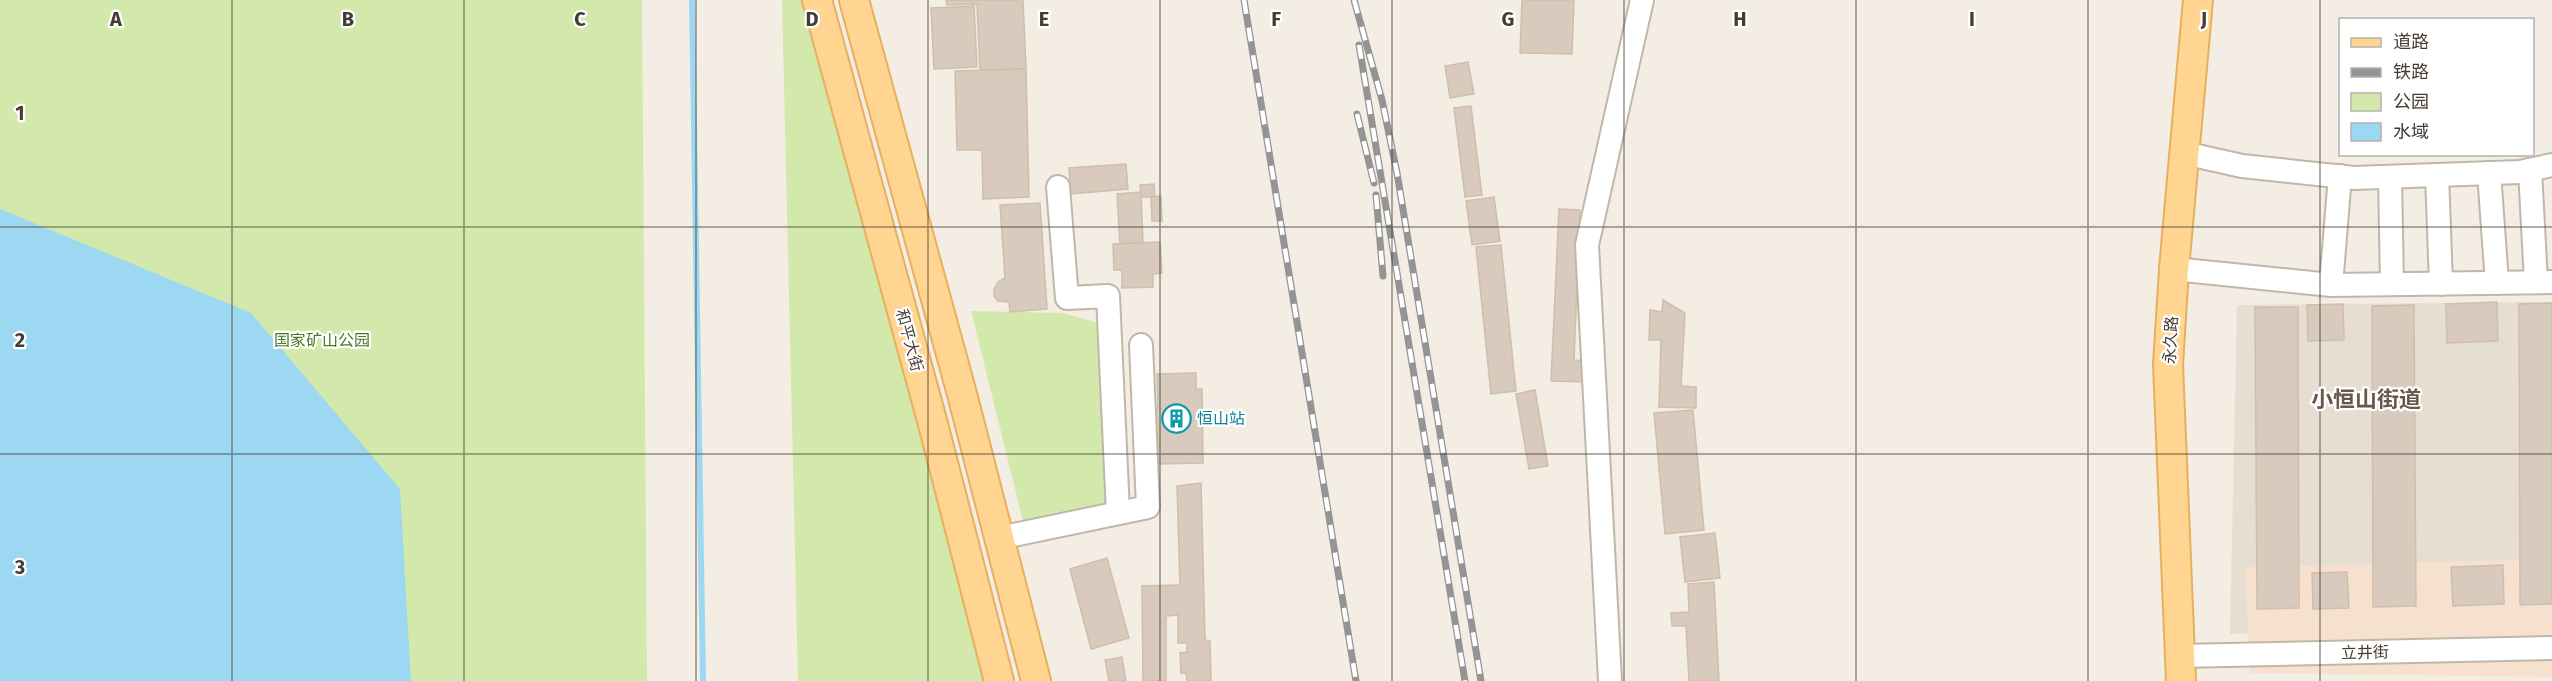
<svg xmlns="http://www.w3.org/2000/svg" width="2552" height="681" viewBox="0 0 2552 681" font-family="'Fira Sans','Noto Sans SC',sans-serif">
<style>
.residential{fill:#e7ded2}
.commercial{fill:#f6e1ce}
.green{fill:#d3e9ab}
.water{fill:#9dd8f2}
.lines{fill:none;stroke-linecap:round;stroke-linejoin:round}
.stream{stroke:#9dd8f2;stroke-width:6}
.building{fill:#d8cabc;stroke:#d0beac;stroke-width:1.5}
.minor-casing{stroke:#c1b7a9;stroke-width:26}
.major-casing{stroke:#e7b05d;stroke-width:32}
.minor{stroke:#fff;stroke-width:22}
.major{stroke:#ffd591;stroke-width:28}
.rail-casing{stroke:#949494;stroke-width:7}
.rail{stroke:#fff;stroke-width:4.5;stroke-dasharray:14;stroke-linecap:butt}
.grid{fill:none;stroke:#453d34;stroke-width:1.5;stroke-opacity:0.55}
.labels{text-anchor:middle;stroke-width:4.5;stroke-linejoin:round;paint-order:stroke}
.park-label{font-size:16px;fill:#4d7825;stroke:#fff}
.street-label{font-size:16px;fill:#453d34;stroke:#fff}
.culture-label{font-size:16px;fill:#0d838f;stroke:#fff;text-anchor:start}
.district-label{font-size:22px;font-weight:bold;fill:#68594b;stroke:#fff}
.grid-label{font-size:20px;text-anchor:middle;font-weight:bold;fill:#453d34;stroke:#fff;stroke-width:4.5;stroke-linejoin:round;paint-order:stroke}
</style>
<rect width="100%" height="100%" fill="#f3ede4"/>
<path class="residential" d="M 2552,302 L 2552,627 L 2230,634 L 2237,305 Z"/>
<path class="commercial" d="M 2552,559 L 2552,677 L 2250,673 L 2245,567 Z"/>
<g class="green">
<path d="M 0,0 L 642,0 L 647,681 L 0,681 Z"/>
<path d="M 782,0 L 808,0 L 985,681 L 798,681 Z"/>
<path d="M 971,311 L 1062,313 L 1102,324 L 1109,498 L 1103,505 L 1023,521 Z"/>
</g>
<path class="water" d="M 0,209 L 251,313 L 400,489 L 411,681 L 0,681 Z"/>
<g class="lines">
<path class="stream" d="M 692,0 L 703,681"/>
</g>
<g class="building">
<path d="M 946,0 L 1023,0 L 1026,69 L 980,70 L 977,4 L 947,5 Z"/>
<path d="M 1522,0 L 1574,0 L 1572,54 L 1520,53 Z"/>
<path d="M 974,6 L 977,67 L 934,69 L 931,8 Z"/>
<path d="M 1468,62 L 1474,94 L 1450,98 L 1445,66 Z"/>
<path d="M 1026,69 L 1029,197 L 983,199 L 982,150 L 957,150 L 955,71 Z"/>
<path d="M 1471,106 L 1482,195 L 1465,197 L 1454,108 Z"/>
<path d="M 1126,164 L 1128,189 L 1071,194 L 1069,168 Z"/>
<path d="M 1154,184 L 1155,197 L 1141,197 L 1140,185 Z"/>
<path d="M 1141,192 L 1143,243 L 1120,244 L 1117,194 Z"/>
<path d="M 1161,196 L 1162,221 L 1152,221 L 1151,197 Z"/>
<path d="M 1494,197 L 1500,241 L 1472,245 L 1466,201 Z"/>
<path d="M 1040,203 L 1047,309 L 1010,312 L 1009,302 L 998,301 L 994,296 L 994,289 L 998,282 L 1005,278 L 1000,205 Z"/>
<path d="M 1559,209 L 1580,210 L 1574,360 L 1586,361 L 1585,382 L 1551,381 Z"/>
<path d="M 1160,242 L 1162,273 L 1153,274 L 1153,287 L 1122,288 L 1122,270 L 1114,270 L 1113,244 Z"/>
<path d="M 1501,245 L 1516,391 L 1491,394 L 1476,247 Z"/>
<path d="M 1663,300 L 1685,313 L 1681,386 L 1696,387 L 1696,408 L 1659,407 L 1661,340 L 1649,340 L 1650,310 L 1662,312 Z"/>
<path d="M 2497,302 L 2498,341 L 2447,343 L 2446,304 Z"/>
<path d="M 2552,303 L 2552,604 L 2520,605 L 2519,304 Z"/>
<path d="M 2343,304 L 2344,340 L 2308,341 L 2307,305 Z"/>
<path d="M 2414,305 L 2416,606 L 2373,607 L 2372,306 Z"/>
<path d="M 2255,307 L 2298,307 L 2299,608 L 2257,609 Z"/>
<path d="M 1196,373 L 1196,389 L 1202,389 L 1203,463 L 1157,464 L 1157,429 L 1150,429 L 1150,408 L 1158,408 L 1157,374 Z"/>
<path d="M 1535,390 L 1548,466 L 1529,469 L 1516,394 Z"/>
<path d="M 1693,410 L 1704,530 L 1665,534 L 1654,413 Z"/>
<path d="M 1201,483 L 1205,640 L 1210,641 L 1211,681 L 1187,681 L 1186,673 L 1181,673 L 1180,653 L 1187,652 L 1187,643 L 1178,643 L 1178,615 L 1166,616 L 1166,681 L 1143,681 L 1142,586 L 1180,585 L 1177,486 Z"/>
<path d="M 1715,533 L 1720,578 L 1685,582 L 1680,537 Z"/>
<path d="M 1107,558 L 1129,638 L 1091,649 L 1070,569 Z"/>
<path d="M 2503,565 L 2504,604 L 2453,606 L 2451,567 Z"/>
<path d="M 2347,572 L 2349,608 L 2313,609 L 2312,573 Z"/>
<path d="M 1714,582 L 1719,681 L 1689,681 L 1686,626 L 1672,626 L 1671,613 L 1689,612 L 1688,584 Z"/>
<path d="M 1122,657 L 1126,681 L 1109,681 L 1105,660 Z"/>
</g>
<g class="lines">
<defs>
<g id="minor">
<path d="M 2184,153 L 2242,166 L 2354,178 L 2520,172 L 2552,165"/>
<path d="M 2530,170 L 2536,282"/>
<path d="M 2489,173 L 2497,283"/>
<path d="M 2437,175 L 2441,284"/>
<path d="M 2390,177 L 2392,284"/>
<path d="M 1058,187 L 1067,298 L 1108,296 L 1118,513"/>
<path d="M 2174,269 L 2331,285 L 2552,282"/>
<path d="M 2331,285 L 2340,176"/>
<path d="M 999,538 L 1148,507 L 1141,345"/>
<path d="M 2179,656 L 2552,648"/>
<path d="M 1610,681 L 1587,245 L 1642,0"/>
</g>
<g id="major">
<path d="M 817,0 L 933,424 L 999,681"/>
<path d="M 854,0 L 962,394 L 1036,681"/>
<path d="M 2181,681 L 2168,365 L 2174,269 L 2198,0"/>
</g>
</defs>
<use href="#minor" class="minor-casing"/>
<use href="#major" class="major-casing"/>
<use href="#minor" class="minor"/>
<use href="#major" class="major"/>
<defs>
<g id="rail">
<path d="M 1244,0 L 1356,681"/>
<path d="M 1354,0 L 1382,100 L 1397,173 L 1481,681"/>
<path d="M 1359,45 L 1465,681"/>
<path d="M 1357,114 L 1374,183"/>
<path d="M 1376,195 L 1383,276"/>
</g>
</defs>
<use href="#rail" class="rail-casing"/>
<use href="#rail" class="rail"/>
</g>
<path class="grid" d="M 232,0 L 232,681M 464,0 L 464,681M 696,0 L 696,681M 928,0 L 928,681M 1160,0 L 1160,681M 1392,0 L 1392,681M 1624,0 L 1624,681M 1856,0 L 1856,681M 2088,0 L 2088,681M 2320,0 L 2320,681M 0,227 L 2552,227M 0,454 L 2552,454"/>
<defs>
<symbol id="building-ring" viewBox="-11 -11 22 22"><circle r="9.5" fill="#fff" stroke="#0f9aa8" stroke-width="1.5"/><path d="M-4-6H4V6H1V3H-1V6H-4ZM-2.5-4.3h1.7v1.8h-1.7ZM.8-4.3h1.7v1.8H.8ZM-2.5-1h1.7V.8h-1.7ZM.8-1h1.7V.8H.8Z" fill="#0f9aa8"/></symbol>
</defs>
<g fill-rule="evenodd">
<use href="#building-ring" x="1160" y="402" width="33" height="33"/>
</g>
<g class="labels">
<g class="park-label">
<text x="322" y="346">国家矿山公园</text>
</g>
<g class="street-label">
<text transform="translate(910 340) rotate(75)" y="6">和平大街</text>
<text transform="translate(2170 340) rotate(-87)" y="6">永久路</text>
<text transform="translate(2365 652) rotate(-1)" y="6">立井街</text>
</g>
<g class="culture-label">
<text x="1197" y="424">恒山站</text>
</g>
<g class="district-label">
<text x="2366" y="407">小恒山街道</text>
</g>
</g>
<g class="grid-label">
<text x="116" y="26">A</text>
<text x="348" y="26">B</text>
<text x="580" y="26">C</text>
<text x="812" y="26">D</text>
<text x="1044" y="26">E</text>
<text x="1276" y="26">F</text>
<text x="1508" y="26">G</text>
<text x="1740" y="26">H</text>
<text x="1972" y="26">I</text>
<text x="2204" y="26">J</text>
<text x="20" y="120">1</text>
<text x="20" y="347">2</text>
<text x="20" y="574">3</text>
</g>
<rect x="2339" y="18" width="195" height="138" fill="#ffffff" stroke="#b5b1ae" stroke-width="1.5"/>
<rect x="2351" y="38" width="30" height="9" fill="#ffd591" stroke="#b5b1ae" stroke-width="1.5"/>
<text x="2393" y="48" font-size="18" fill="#453d34">道路</text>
<rect x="2351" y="68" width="30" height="9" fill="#949494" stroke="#b5b1ae" stroke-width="1.5"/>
<text x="2393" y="78" font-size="18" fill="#453d34">铁路</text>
<rect x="2351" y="93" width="30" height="18" fill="#d3e9ab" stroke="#b5b1ae" stroke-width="1.5"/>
<text x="2393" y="108" font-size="18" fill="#453d34">公园</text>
<rect x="2351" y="123" width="30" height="18" fill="#9dd8f2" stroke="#b5b1ae" stroke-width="1.5"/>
<text x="2393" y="138" font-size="18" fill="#453d34">水域</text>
</svg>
